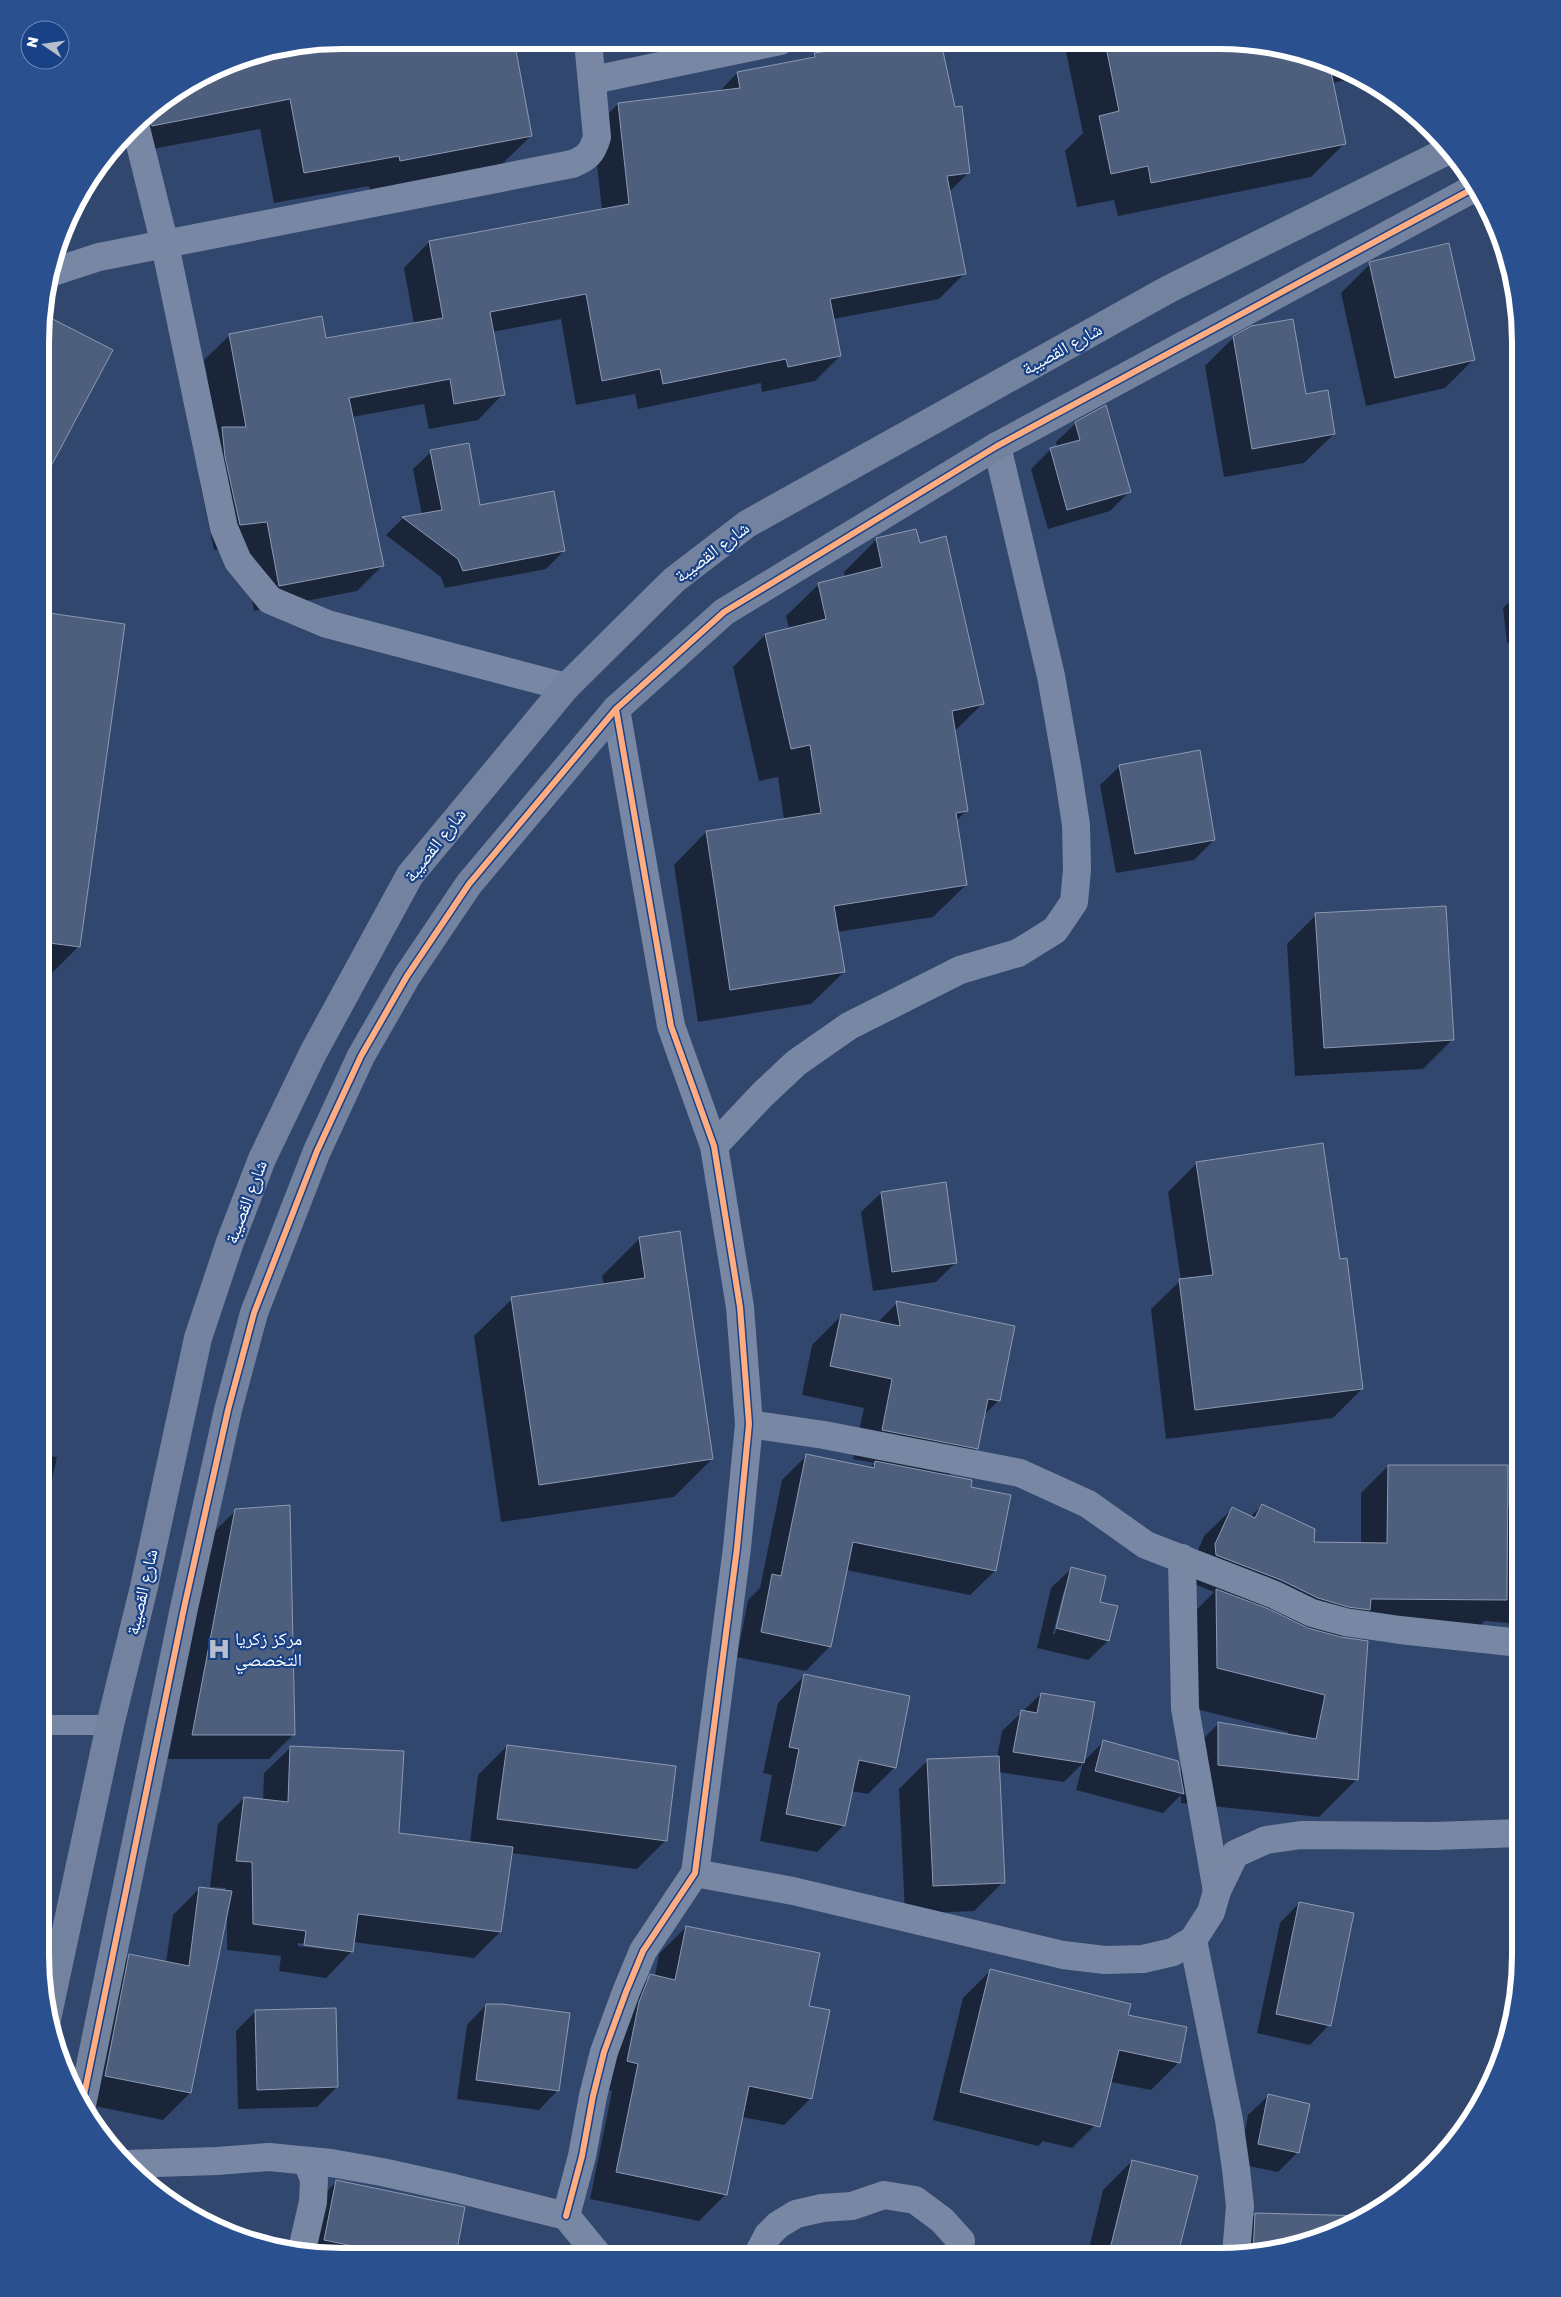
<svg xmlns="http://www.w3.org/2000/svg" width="1561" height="2297" viewBox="0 0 1561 2297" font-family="'Golos Text','Noto Naskh Arabic',sans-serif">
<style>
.shadow{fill:#0007;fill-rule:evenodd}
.building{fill:#4e5f7e;stroke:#8c9ab1}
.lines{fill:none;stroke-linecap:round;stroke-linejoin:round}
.lane{stroke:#7888a4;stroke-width:20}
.street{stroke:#7888a4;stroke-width:28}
.secondary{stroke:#73839f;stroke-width:28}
.cycleway-casing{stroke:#194186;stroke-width:9}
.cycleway{stroke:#ffac80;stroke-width:6}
.labels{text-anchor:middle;stroke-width:4.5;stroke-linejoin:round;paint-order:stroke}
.street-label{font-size:18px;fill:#fff;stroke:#194186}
.poi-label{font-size:18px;fill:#fff;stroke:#194186;text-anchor:start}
.rim{fill:none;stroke:#fff;stroke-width:6}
</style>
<rect width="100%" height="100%" fill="#32476e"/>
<g class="shadow">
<path d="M 341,40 L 513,40 L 531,136 L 500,166 L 370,191 L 369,186 L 274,203 L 260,129 L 136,152 L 143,115 L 244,56 Z"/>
<path d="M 891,42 L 939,42 L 969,172 L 949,192 L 964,274 L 939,299 L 833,319 L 840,356 L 815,381 L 762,392 L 761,383 L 638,409 L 635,394 L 576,405 L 561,319 L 492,332 L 503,394 L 478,420 L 429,429 L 424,404 L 352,417 L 382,566 L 357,591 L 254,611 L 242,547 L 214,550 L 200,483 L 197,453 L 217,433 L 204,360 L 230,335 L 325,340 L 414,324 L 404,268 L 429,242 L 602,210 L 593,129 L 618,104 L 719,92 L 737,73 L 809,59 L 815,54 L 888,44 Z"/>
<path d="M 1076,42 L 1259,43 L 1335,63 L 1360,77 L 1333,83 L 1345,143 L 1311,177 L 1118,216 L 1114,200 L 1077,207 L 1065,151 L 1083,133 L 1066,52 Z"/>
<path d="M 1370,264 L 1474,359 L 1445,388 L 1366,406 L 1341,293 Z"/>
<path d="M 1234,337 L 1334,434 L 1304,463 L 1224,477 L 1205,366 Z"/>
<path d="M 1521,381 L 1521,455 L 1513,389 Z"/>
<path d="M 1076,423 L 1130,491 L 1110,511 L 1048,529 L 1031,469 L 1051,449 L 1057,447 L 1056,442 Z"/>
<path d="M 431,452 L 479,507 L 564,551 L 546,569 L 445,588 L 441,577 L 386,535 L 403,518 L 422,515 L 413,469 Z"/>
<path d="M 876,540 L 919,544 L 983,703 L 954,732 L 967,810 L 956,821 L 966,885 L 933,917 L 837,932 L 844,972 L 811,1004 L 698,1022 L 674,865 L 706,832 L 784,820 L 778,777 L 759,781 L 733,667 L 765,635 L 789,629 L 786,616 L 819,584 L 845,577 L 844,572 Z"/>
<path d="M 1521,591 L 1521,641 L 1507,643 L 1503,608 Z"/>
<path d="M 42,613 L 79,946 L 46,979 L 42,979 Z"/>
<path d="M 1120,766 L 1214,840 L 1194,860 L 1116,873 L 1100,785 Z"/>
<path d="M 1316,915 L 1452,1040 L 1423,1069 L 1295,1076 L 1287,944 Z"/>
<path d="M 1197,1163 L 1339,1260 L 1362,1389 L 1333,1418 L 1166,1439 L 1151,1309 L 1181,1280 L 1168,1192 Z"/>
<path d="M 945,1184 L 956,1262 L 936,1282 L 873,1291 L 861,1212 L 881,1193 Z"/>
<path d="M 640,1238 L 712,1459 L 674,1497 L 501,1522 L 474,1336 L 512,1299 L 604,1285 L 602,1276 Z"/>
<path d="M 897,1303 L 998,1401 L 984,1415 L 977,1448 L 949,1476 L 969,1488 L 1009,1496 L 995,1571 L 970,1595 L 846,1570 L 830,1646 L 806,1671 L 737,1657 L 748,1600 L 760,1588 L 782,1480 L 806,1456 L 870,1468 L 875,1463 L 853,1459 L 864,1408 L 802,1395 L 812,1345 L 841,1316 L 877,1323 Z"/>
<path d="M 41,1455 L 57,1457 L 41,1528 Z"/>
<path d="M 1388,1466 L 1507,1507 L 1521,1508 L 1520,1624 L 1485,1621 L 1479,1627 L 1352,1626 L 1340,1638 L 1357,1779 L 1319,1817 L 1181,1803 L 1181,1795 L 1163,1813 L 1076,1790 L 1083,1763 L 1064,1782 L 998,1772 L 1003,1882 L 974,1911 L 905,1914 L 899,1789 L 928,1760 L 997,1757 L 1002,1731 L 1041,1694 L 1083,1762 L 1103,1742 L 1181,1773 L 1181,1761 L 1218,1724 L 1288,1735 L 1288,1732 L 1180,1705 L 1179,1628 L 1214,1592 L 1189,1582 L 1189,1572 L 1204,1536 L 1232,1509 L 1250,1517 L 1262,1505 L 1312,1544 L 1361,1544 L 1361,1493 ZM 1282,1771 L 1329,1776 L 1329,1778 L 1280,1773 Z"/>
<path d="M 236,1510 L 293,1735 L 269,1759 L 168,1759 L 212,1534 Z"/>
<path d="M 1071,1569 L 1098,1603 L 1108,1641 L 1088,1660 L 1037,1648 L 1051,1588 ZM 1064,1590 L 1066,1590 L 1055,1634 L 1053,1634 Z"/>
<path d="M 804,1676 L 895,1767 L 868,1794 L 851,1791 L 844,1825 L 817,1852 L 760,1841 L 772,1775 L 763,1773 L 778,1703 Z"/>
<path d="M 507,1746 L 666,1840 L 637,1869 L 511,1853 L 500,1932 L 474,1958 L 353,1942 L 352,1951 L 326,1978 L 279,1971 L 281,1956 L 227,1950 L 227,1916 L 190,2093 L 163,2120 L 80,2103 L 103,1982 L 130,1955 L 166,1962 L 173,1915 L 200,1888 L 226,1891 L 226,1888 L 210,1887 L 218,1824 L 244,1798 L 263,1800 L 264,1773 L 291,1747 L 398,1834 L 470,1843 L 478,1775 ZM 298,1943 L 331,1948 L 331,1950 L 298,1946 Z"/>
<path d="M 1299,1903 L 1329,2025 L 1310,2045 L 1257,2033 L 1280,1923 Z"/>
<path d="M 686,1927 L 808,2007 L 811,2098 L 784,2125 L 742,2117 L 726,2194 L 699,2221 L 590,2199 L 612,2091 L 601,2088 L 623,2003 L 651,1976 L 655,1976 L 659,1954 Z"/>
<path d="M 991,1970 L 1127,2016 L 1179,2062 L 1151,2090 L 1110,2082 L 1100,2120 L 1072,2148 L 1043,2141 L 1038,2146 L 933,2120 L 963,1998 Z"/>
<path d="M 486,2005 L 558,2090 L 539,2110 L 457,2099 L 467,2025 Z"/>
<path d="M 256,2011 L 337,2087 L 317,2107 L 238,2109 L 236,2031 Z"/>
<path d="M 1268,2096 L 1298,2152 L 1278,2172 L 1239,2164 L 1248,2115 Z"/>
<path d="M 1132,2161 L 1176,2257 L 1087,2257 L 1103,2190 Z"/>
<path d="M 337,2181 L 455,2255 L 302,2254 L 308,2210 Z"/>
<path d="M 1256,2214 L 1297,2247 L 1232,2255 L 1233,2237 Z"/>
</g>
<g class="building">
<path d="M 341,40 L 514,40 L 532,136 L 400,161 L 399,156 L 304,173 L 290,99 L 152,126 L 146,113 L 244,56 Z"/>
<path d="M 897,42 L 941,42 L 955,107 L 962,106 L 970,173 L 947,176 L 966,274 L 830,299 L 841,356 L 788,367 L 786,359 L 663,384 L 660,369 L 602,381 L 586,294 L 490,312 L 505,395 L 454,404 L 450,379 L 349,398 L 384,566 L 279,586 L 267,522 L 240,525 L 225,457 L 222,427 L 246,427 L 229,334 L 322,316 L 326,338 L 443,318 L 429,241 L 629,204 L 618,103 L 740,88 L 737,72 L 815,57 L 814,53 Z"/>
<path d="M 1105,42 L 1259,43 L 1329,62 L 1346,144 L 1151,183 L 1148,166 L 1111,174 L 1099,116 L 1119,111 Z"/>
<path d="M 1449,243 L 1475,360 L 1395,378 L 1369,262 Z"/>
<path d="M 43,314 L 113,350 L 42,483 L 42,390 Z"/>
<path d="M 1293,319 L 1306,394 L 1328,390 L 1335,434 L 1252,449 L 1233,336 L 1251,326 Z"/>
<path d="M 1106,405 L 1131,492 L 1067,510 L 1050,448 L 1080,440 L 1075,422 Z"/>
<path d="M 469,443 L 480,505 L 554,491 L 565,551 L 463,571 L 458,559 L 402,517 L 442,510 L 430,450 Z"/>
<path d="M 916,529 L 920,543 L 946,536 L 984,704 L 952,711 L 968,811 L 956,813 L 967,885 L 834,906 L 845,972 L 730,990 L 706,831 L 821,813 L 810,745 L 791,749 L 765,634 L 826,619 L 818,583 L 882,567 L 876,538 Z"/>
<path d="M 42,612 L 125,624 L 80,947 L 42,942 Z"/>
<path d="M 1200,750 L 1215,840 L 1135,854 L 1119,765 Z"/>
<path d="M 1446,906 L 1454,1040 L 1324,1048 L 1315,913 Z"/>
<path d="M 1323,1143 L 1340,1259 L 1347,1258 L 1363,1389 L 1195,1410 L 1179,1279 L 1213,1275 L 1196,1162 Z"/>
<path d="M 946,1182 L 957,1263 L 892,1272 L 881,1192 Z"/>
<path d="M 680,1231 L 713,1459 L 539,1485 L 511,1297 L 645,1278 L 639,1237 Z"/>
<path d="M 896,1301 L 1015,1326 L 1000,1401 L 988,1399 L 978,1449 L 882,1430 L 892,1379 L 830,1366 L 841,1314 L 900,1326 Z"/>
<path d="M 806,1454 L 874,1468 L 875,1461 L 972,1480 L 971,1487 L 1011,1495 L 996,1571 L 853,1542 L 831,1647 L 761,1632 L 772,1574 L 781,1576 Z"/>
<path d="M 1388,1465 L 1508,1465 L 1507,1600 L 1371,1599 L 1370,1610 L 1348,1607 L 1318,1598 L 1281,1580 L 1216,1555 L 1215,1544 L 1232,1507 L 1255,1518 L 1262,1504 L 1315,1529 L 1314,1542 L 1387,1543 Z"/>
<path d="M 290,1505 L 295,1735 L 192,1735 L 235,1509 Z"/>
<path d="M 1071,1567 L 1106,1576 L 1100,1602 L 1118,1606 L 1109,1641 L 1056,1628 Z"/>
<path d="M 1216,1589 L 1269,1609 L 1308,1628 L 1341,1637 L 1368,1641 L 1358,1780 L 1218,1765 L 1218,1722 L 1316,1739 L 1325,1695 L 1217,1668 Z"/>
<path d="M 804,1674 L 910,1696 L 896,1768 L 859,1760 L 845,1826 L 786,1814 L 799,1749 L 789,1747 Z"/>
<path d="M 1041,1693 L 1095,1702 L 1084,1763 L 1013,1752 L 1021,1710 L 1037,1713 Z"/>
<path d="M 1103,1740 L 1178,1761 L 1184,1794 L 1095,1771 Z"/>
<path d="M 507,1745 L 676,1766 L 667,1841 L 497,1819 Z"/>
<path d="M 290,1746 L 404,1751 L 399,1833 L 513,1847 L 501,1932 L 358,1914 L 353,1952 L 304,1945 L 306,1931 L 253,1924 L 252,1862 L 236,1861 L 244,1797 L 288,1802 Z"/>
<path d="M 999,1756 L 1005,1883 L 933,1886 L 927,1759 Z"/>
<path d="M 199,1887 L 232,1891 L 191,2093 L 105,2076 L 129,1954 L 189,1966 Z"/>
<path d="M 1299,1902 L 1354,1913 L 1331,2026 L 1276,2014 Z"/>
<path d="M 686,1926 L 820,1953 L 809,2006 L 830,2010 L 812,2099 L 749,2086 L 727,2195 L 616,2172 L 638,2064 L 627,2061 L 639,2002 L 650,1974 L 675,1980 Z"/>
<path d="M 990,1969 L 1131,2004 L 1128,2015 L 1187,2027 L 1180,2063 L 1119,2050 L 1100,2127 L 960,2092 Z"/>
<path d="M 486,2004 L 502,2004 L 570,2013 L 559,2091 L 476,2080 Z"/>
<path d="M 336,2008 L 338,2087 L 257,2090 L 255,2010 Z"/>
<path d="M 1268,2094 L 1310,2104 L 1299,2153 L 1258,2144 Z"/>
<path d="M 1132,2160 L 1198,2176 L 1177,2257 L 1108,2257 Z"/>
<path d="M 336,2180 L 465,2207 L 456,2255 L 396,2255 L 324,2240 Z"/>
<path d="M 1255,2213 L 1367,2216 L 1353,2226 L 1297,2247 L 1253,2253 Z"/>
</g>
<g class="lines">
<path class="lane" d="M 40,1725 L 110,1725"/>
<g class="street">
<path d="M 593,80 L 780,41"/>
<path d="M 135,124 L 165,245 L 224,528 L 238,561 L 270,600 L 327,624 L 566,687"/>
<path d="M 53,272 L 99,257 L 572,164 C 587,158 592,154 597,137 L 588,41"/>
<path d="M 714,1146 L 762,1095 L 796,1063 L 849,1026 L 960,970 L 1018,953 L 1055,930 L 1074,902 L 1077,870 L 1076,825 L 1068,772 L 1051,676 L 997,446"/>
<path d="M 749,1424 L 824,1435 L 1020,1473 L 1088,1504 L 1146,1545 L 1275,1595 L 1312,1613 L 1345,1622 L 1400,1630 L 1520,1643"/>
<path d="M 1182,1558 L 1185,1708 L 1217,1891"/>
<path d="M 695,1873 L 793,1891 L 1063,1955 L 1105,1960 L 1143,1959 L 1173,1952 L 1193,1940 L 1211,1912 L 1217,1891 L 1235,1854 L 1266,1840 L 1301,1835 L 1434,1836 L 1520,1833"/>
<path d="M 1193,1940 L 1229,2120 L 1236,2169 L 1240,2206 L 1236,2255"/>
<path d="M 125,2164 L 217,2161 L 269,2157 L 331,2163 L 382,2172 L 454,2188 L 566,2216 L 598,2255"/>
<path d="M 566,2216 L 582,2156 L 593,2096 L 604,2052 L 626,1992 L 643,1951 L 695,1873 L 737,1548 L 749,1424 L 740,1307 L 714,1146 L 671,1026 L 616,709"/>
<path d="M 301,2254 L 313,2202 L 314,2180 L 307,2161"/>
<path d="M 757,2256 L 768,2235 L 778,2225 L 796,2214 L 822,2208 L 852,2206 L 884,2195 L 915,2200 L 942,2220 L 961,2241"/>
</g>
<g class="secondary">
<path d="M 47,2019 L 110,1725 L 144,1587 L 198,1338 L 230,1242 L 262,1159 L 313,1053 L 410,875 L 566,687 L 674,580 L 747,524 L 1169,289 L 1451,149"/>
<path d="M 82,2105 L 184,1608 L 228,1410 L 254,1313 L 317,1151 L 361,1056 L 407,976 L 469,884 L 616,709 L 724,612 L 997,446 L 1476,187"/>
</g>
<defs>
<g id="cycleway">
<path d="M 82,2105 L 184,1608 L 228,1410 L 254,1313 L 317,1151 L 361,1056 L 407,976 L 469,884 L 616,709 L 724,612 L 997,446 L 1476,187"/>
<path d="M 566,2216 L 582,2156 L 593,2096 L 604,2052 L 626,1992 L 643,1951 L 695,1873 L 737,1548 L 749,1424 L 740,1307 L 714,1146 L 671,1026 L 616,709"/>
</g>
</defs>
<use href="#cycleway" class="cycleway-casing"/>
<use href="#cycleway" class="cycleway"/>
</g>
<defs>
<symbol id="hospital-bare" viewBox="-9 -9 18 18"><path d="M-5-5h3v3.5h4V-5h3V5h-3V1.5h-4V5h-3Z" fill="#b7bfcc" stroke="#194186" stroke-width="2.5" paint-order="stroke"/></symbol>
</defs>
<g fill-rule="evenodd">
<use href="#hospital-bare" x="203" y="1633" width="32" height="32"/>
</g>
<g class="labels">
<g class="street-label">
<text transform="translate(1062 349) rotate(-29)" y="6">شارع القصيبة</text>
<text transform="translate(712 552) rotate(-37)" y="6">شارع القصيبة</text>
<text transform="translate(435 845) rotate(-52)" y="6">شارع القصيبة</text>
<text transform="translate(246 1202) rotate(-69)" y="6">شارع القصيبة</text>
<text transform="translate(142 1592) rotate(-77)" y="6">شارع القصيبة</text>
</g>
<g class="poi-label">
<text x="235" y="1645">مركز زكريا<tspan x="235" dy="21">التخصصي</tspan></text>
</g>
</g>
<path d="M0 0H1561V2297H0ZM342 49H1219A293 293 0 0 1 1512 342V1955A293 293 0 0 1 1219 2248H342A293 293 0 0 1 49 1955V342A293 293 0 0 1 342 49Z" fill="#2b5090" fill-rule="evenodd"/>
<path class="rim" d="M342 49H1219A293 293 0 0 1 1512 342V1955A293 293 0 0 1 1219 2248H342A293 293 0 0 1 49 1955V342A293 293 0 0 1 342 49Z"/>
<g transform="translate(45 45) rotate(283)"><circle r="24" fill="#194186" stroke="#758db6"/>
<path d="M0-4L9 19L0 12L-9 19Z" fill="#b7bfcc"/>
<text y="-8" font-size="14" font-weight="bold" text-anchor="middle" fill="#ffffff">N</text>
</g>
</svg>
